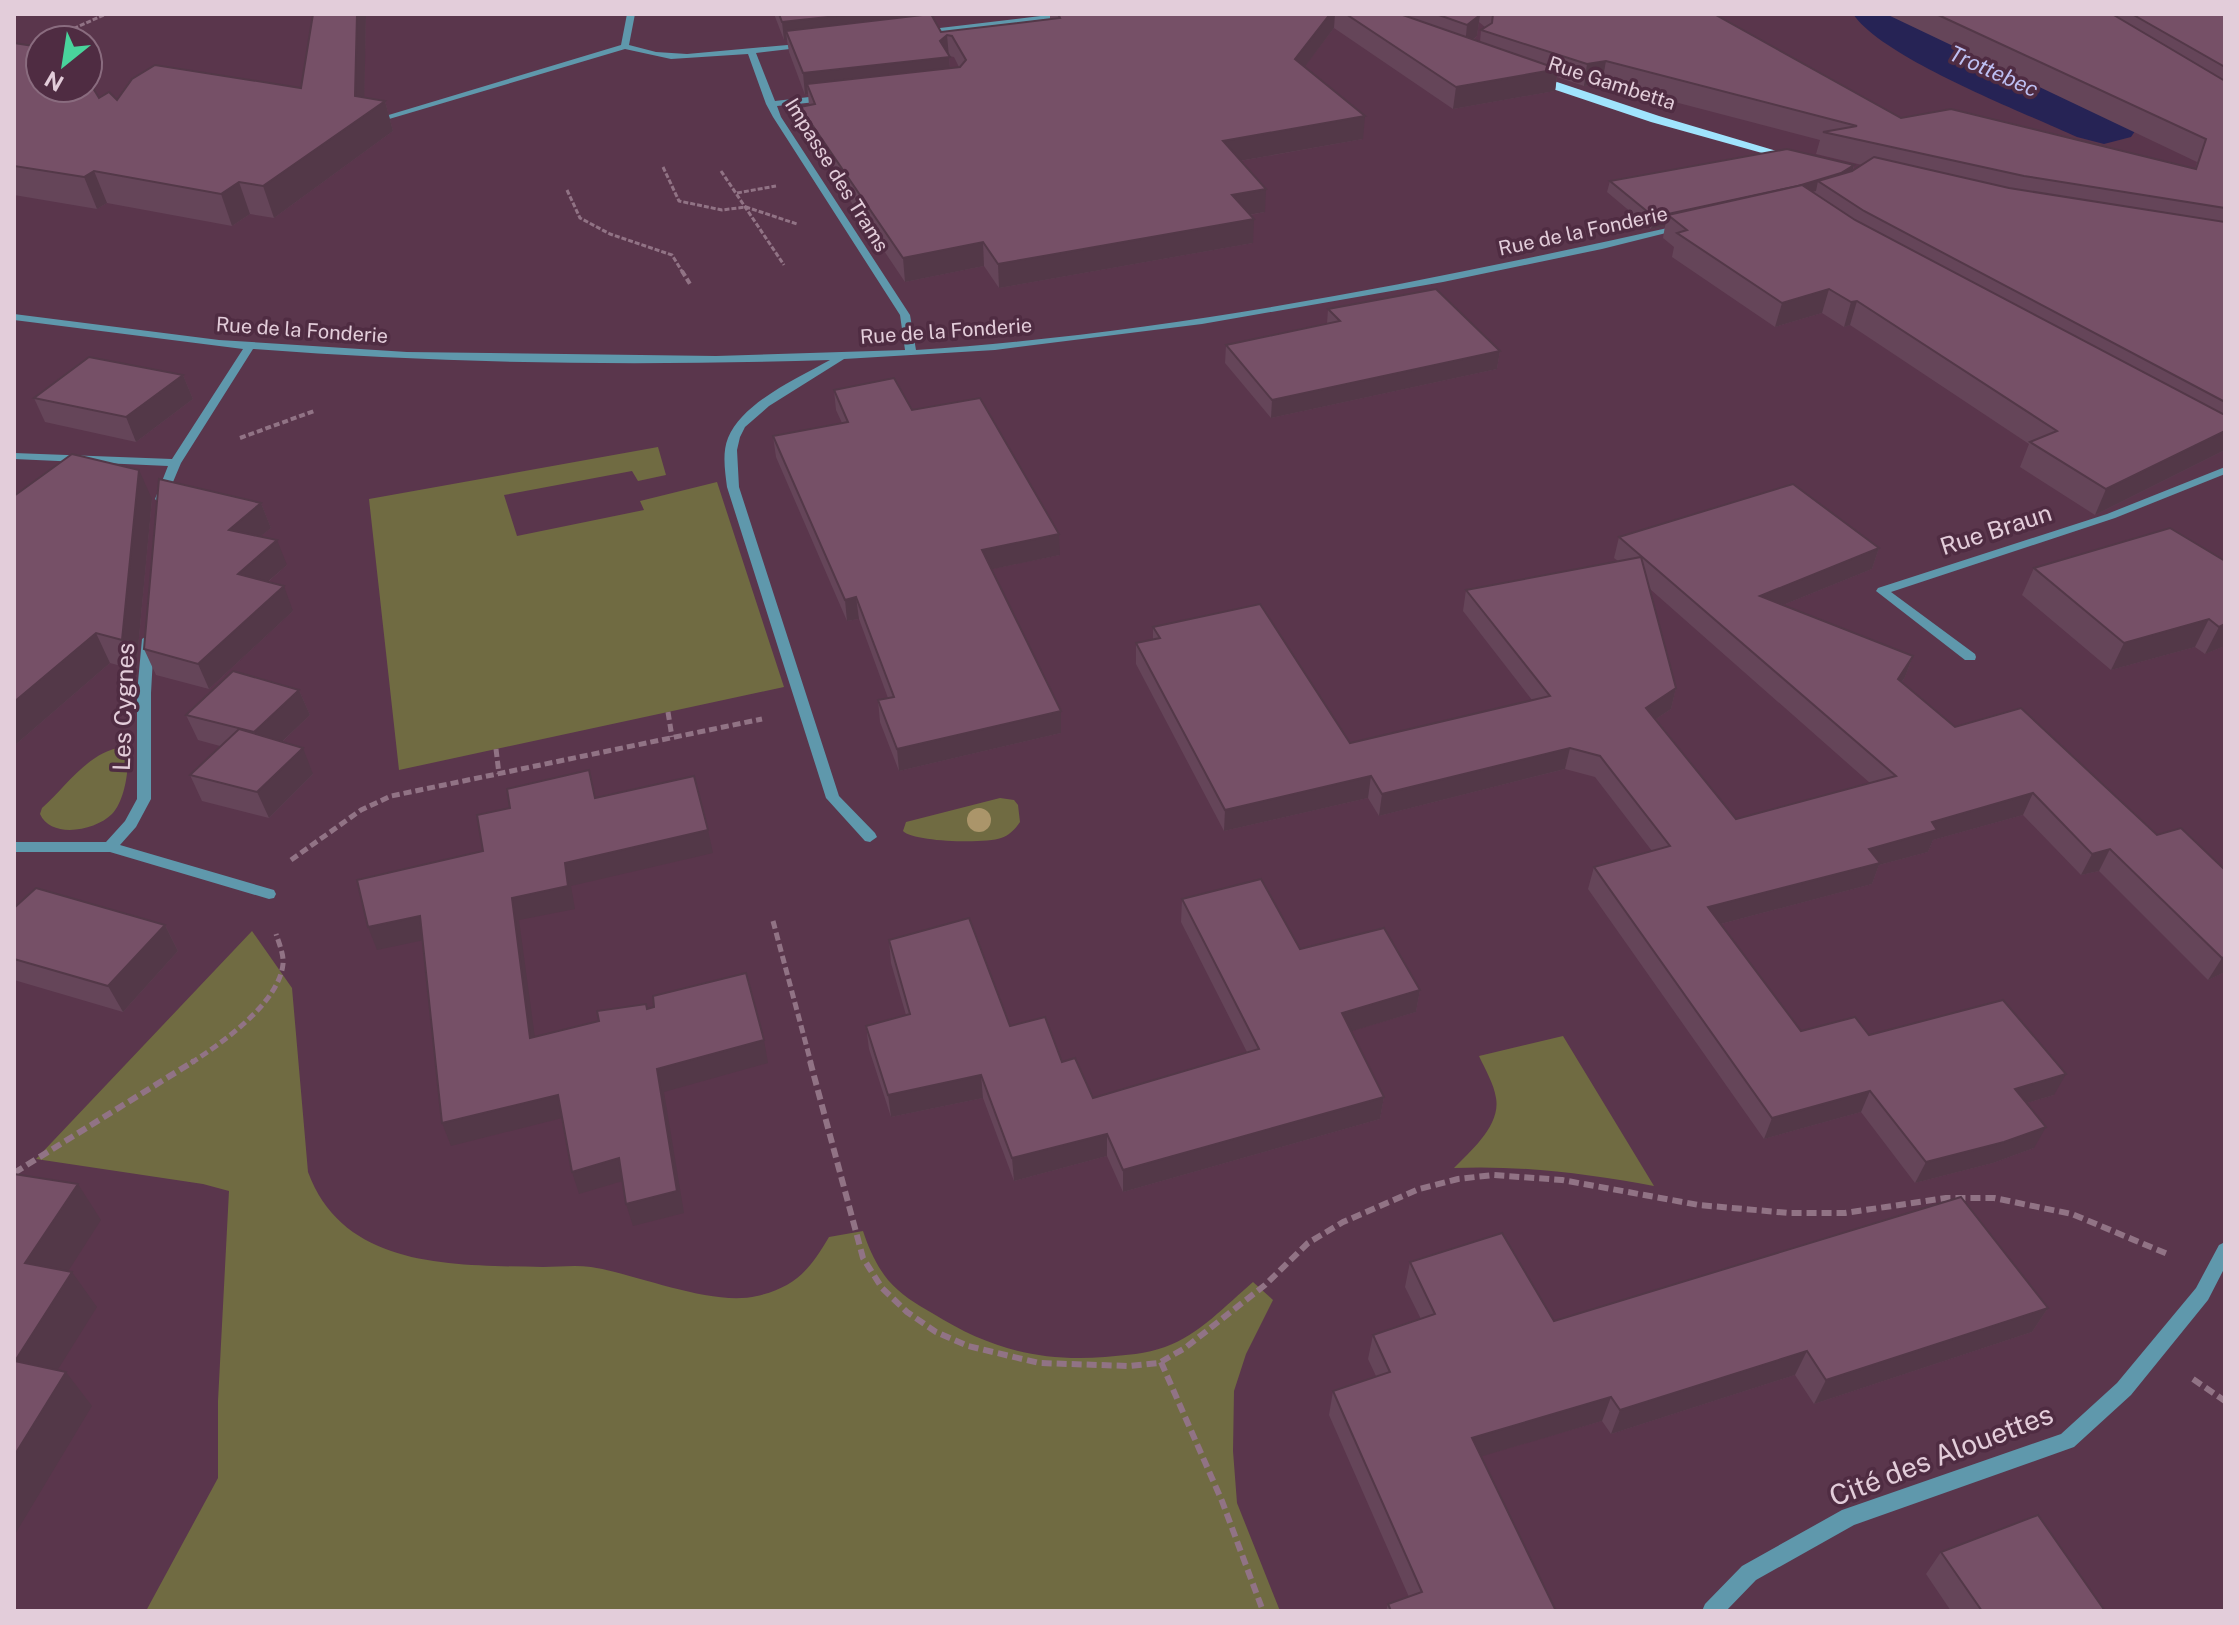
<svg xmlns="http://www.w3.org/2000/svg" width="2239" height="1625" viewBox="0 0 2239 1625" font-family="'Public Sans',sans-serif">
<style>
.green{fill:#706b42}
.lines{fill:none;stroke-linecap:round;stroke-linejoin:round}
.river{fill:#262355;fill-rule:evenodd}
.path-far3{stroke:#917385;stroke-width:3;stroke-dasharray:5 2;stroke-linecap:butt}
.path-far2{stroke:#917385;stroke-width:4;stroke-dasharray:6 3;stroke-linecap:butt}
.path-far1{stroke:#917385;stroke-width:5;stroke-dasharray:8 4;stroke-linecap:butt}
.path{stroke:#917385;stroke-width:6;stroke-dasharray:10 5;stroke-linecap:butt}
.minor{fill:#5f98ac;fill-rule:evenodd}
.major{fill:#a0e4fd;fill-rule:evenodd}
.tree{fill:#ab956a}
.wall{fill:#654559;fill-rule:evenodd}
.shaded-wall{fill:#533848}
.building{fill:#765067;stroke:#533848;stroke-width:2}
.labels{text-anchor:middle;stroke-width:7;stroke-linejoin:round;paint-order:stroke}
.far-street-label{font-size:20px;fill:#e3cdda;stroke:#4f2c42}
.far-water-label{font-size:22px;font-style:italic;fill:#bdbff2;stroke:#4f2c42}
.street-label{font-size:24px;fill:#e3cdda;stroke:#4f2c42}
.near-street-label{font-size:28px;fill:#e3cdda;stroke:#4f2c42}
</style>
<rect width="100%" height="100%" fill="#5a364c"/>
<g class="green">
<path d="M 658,447 L 666,475 L 638,481 L 632,471 L 504,495 L 517,536 L 644,510 L 640,501 L 717,482 L 784,687 L 399,770 L 369,499 Z"/>
<path d="M 122,747 L 127,749 C 130,766 125,801 112,814 C 95,831 51,839 40,814 L 42,808 C 67,786 87,753 122,747 Z"/>
<path d="M 1000,798 L 1014,800 L 1018,805 L 1020,822 C 1015,829 1010,835 1001,838 C 985,844 913,842 903,831 L 906,822 Z"/>
<path d="M 252,931 L 292,988 L 308,1172 C 344,1270 455,1265 543,1267 C 558,1267 575,1265 591,1267 C 637,1274 712,1307 757,1296 C 796,1287 810,1269 829,1237 L 863,1231 C 869,1249 876,1265 888,1280 C 900,1294 916,1304 932,1313 C 988,1348 1038,1362 1105,1357 C 1126,1355 1146,1354 1165,1347 C 1199,1335 1226,1305 1253,1282 L 1273,1300 L 1246,1354 L 1234,1391 L 1233,1451 L 1237,1503 L 1280,1611 L 146,1611 L 218,1478 L 218,1401 L 229,1191 L 203,1184 L 36,1159 Z"/>
<path d="M 1563,1036 L 1654,1186 C 1588,1174 1521,1165 1454,1168 C 1471,1151 1501,1125 1496,1098 C 1494,1084 1485,1069 1479,1056 Z"/>
</g>
<g class="lines">
<path class="river" d="M 1853,14 L 1935,14 L 1964,31 L 2131,105 L 2142,121 L 2131,137 L 2104,144 L 2077,137 C 2023,112 1884,59 1853,14 Z"/>
<g class="path-far3">
<path d="M 48,40 L 106,14"/>
<path d="M 663,167 L 679,201 L 722,210 L 746,207 L 797,224"/>
<path d="M 721,171 L 784,265"/>
<path d="M 567,190 L 580,218 L 610,234 L 672,255 L 683,273"/>
<path d="M 737,193 L 776,186"/>
</g>
<g class="path-far2">
<path d="M 682,271 L 690,284"/>
<path d="M 240,438 L 314,411"/>
</g>
<g class="path-far1">
<path d="M 668,712 L 672,737"/>
<path d="M 496,749 L 499,774"/>
<path d="M 291,860 L 361,810 L 391,796 L 762,719"/>
<path d="M 773,921 L 811,1063"/>
<path d="M 191,1063 C 222,1043 279,1003 283,964 C 284,955 279,943 276,934"/>
</g>
<g class="path">
<path d="M 810,1061 L 863,1258 L 882,1288 L 907,1312 L 936,1332 L 968,1346 L 1039,1363 L 1130,1366 L 1159,1363 L 1185,1348 L 1265,1285 L 1308,1243 L 1343,1222 L 1419,1189 L 1458,1179 L 1493,1175 L 1562,1180 L 1699,1205 L 1789,1213 L 1845,1213 L 1946,1198 L 1994,1198 L 2072,1214 L 2170,1255"/>
<path d="M 14,1173 L 194,1061"/>
<path d="M 1161,1362 L 1222,1501 L 1263,1611"/>
<path d="M 2193,1379 L 2225,1401"/>
</g>
<g class="minor">
<path d="M 627,14 L 635,14 L 629,45 L 656,52 L 687,54 L 810,43 L 811,45 L 807,47 L 756,53 L 775,101 L 826,95 L 830,98 L 826,101 L 777,106 L 781,117 L 910,315 L 916,350 C 1174,333 1429,281 1681,225 L 1686,228 L 1602,249 L 1443,282 L 1202,324 L 995,350 L 844,359 L 769,406 L 745,427 L 740,437 L 737,450 L 739,487 L 839,796 L 875,833 L 877,837 L 870,842 L 865,841 L 826,798 L 727,487 C 725,471 722,453 728,438 C 743,402 798,378 830,360 C 638,366 445,364 253,349 L 181,463 L 165,501 L 157,501 L 155,499 L 168,466 L 14,459 L 14,453 L 172,459 L 243,349 L 14,320 L 14,314 L 219,340 L 407,352 L 716,356 L 905,350 L 900,315 L 773,117 L 766,104 L 748,54 L 671,59 L 625,49 L 379,122 L 372,120 L 621,45 Z"/>
<path d="M 1057,14 L 1081,14 L 1077,16 L 923,34 L 919,32 L 923,30 Z"/>
<path d="M 2225,467 L 2225,474 L 2115,518 L 1891,592 L 1975,654 L 1976,657 L 1975,660 L 1965,660 L 1876,591 L 1878,588 L 2107,514 Z"/>
<path d="M 148,635 L 154,639 L 151,693 L 151,799 L 136,827 L 120,845 L 274,890 L 276,894 L 274,898 L 269,899 L 110,852 L 14,852 L 14,842 L 106,842 L 125,821 L 137,799 L 137,693 L 142,639 Z"/>
<path d="M 2225,1242 L 2225,1267 L 2208,1300 L 2131,1395 L 2074,1447 L 1854,1525 L 1756,1580 L 1726,1611 L 1702,1611 L 1705,1604 L 1742,1566 L 1842,1510 L 2061,1434 L 2117,1383 L 2196,1288 L 2219,1245 Z"/>
</g>
<path class="major" d="M 1530,73 L 1659,116 L 1804,159 L 1798,163 L 1651,122 L 1526,80 L 1524,77 Z"/>
</g>
<circle class="tree" cx="979" cy="820" r="12"/>
<g class="wall">
<path d="M 313,14 L 366,14 L 364,98 L 385,101 L 393,131 L 274,218 L 250,214 L 232,226 L 107,203 L 97,209 L 14,195 L 14,43 L 99,98 L 117,100 L 301,88 Z"/>
<path d="M 774,14 L 926,14 L 941,32 L 1050,19 L 1050,14 L 1714,14 L 1901,118 L 2195,169 L 2197,162 L 1886,14 L 2225,14 L 2225,450 L 2095,515 L 2020,467 L 2029,444 L 1850,325 L 1844,327 L 1822,313 L 1775,327 L 1672,257 L 1674,247 L 1663,238 L 1665,226 L 1651,229 L 1607,192 L 1610,181 L 1854,165 L 1853,171 L 1862,165 L 1816,154 L 1820,140 L 1602,83 L 1584,86 L 1557,77 L 1555,91 L 1453,109 L 1334,28 L 1304,67 L 1363,139 L 1240,161 L 1265,212 L 1250,215 L 1253,243 L 999,288 L 984,266 L 905,282 L 802,129 L 800,107 L 809,105 L 808,94 L 805,95 L 789,52 L 787,40 L 784,40 ZM 1479,22 L 1485,27 L 1481,30 L 1480,42 L 1473,40 L 1477,36 ZM 949,56 L 954,57 L 959,67 L 950,68 Z"/>
<path d="M 1328,309 L 1500,351 L 1497,369 L 1271,418 L 1225,363 L 1226,345 L 1327,324 Z"/>
<path d="M 183,375 L 193,399 L 136,442 L 45,422 L 34,398 Z"/>
<path d="M 834,390 L 912,410 L 1060,555 L 992,569 L 1061,711 L 1061,733 L 899,771 L 880,722 L 878,700 L 888,698 L 859,619 L 847,621 L 776,457 L 773,436 L 842,423 L 836,410 Z"/>
<path d="M 14,496 L 152,499 L 136,670 L 110,663 L 14,746 Z"/>
<path d="M 261,503 L 271,528 L 261,536 L 287,565 L 268,582 L 293,611 L 209,689 L 156,675 L 144,649 Z"/>
<path d="M 1619,537 L 1879,548 L 1872,569 L 1783,605 L 1913,656 L 1905,677 L 1902,682 L 1955,727 L 2225,870 L 2225,972 L 2208,980 L 2099,871 L 2081,875 L 2023,815 L 1933,840 L 1928,852 L 1879,865 L 1872,884 L 1721,924 L 1801,1031 L 1869,1035 L 2054,1095 L 2027,1103 L 2034,1148 L 1993,1163 L 1915,1183 L 1861,1112 L 1764,1139 L 1588,889 L 1594,867 L 1652,851 L 1595,777 L 1565,769 L 1379,816 L 1368,798 L 1224,831 L 1136,664 L 1136,643 L 1153,639 L 1153,627 L 1350,743 L 1532,700 L 1463,611 L 1466,590 L 1618,561 L 1614,558 ZM 1650,589 L 1870,783 L 1736,819 L 1656,719 L 1671,709 L 1676,688 Z"/>
<path d="M 2225,561 L 2225,646 L 2205,654 L 2195,647 L 2111,670 L 2022,595 L 2034,568 Z"/>
<path d="M 299,690 L 310,715 L 282,742 L 313,774 L 269,818 L 202,801 L 190,775 L 220,746 L 198,740 L 186,715 Z"/>
<path d="M 1182,899 L 1300,949 L 1420,990 L 1416,1012 L 1351,1031 L 1384,1097 L 1380,1119 L 1123,1192 L 1107,1156 L 1014,1181 L 983,1098 L 891,1117 L 869,1049 L 866,1026 L 906,1015 L 891,963 L 889,940 L 1062,1062 L 1093,1098 L 1247,1052 L 1181,922 Z"/>
<path d="M 14,908 L 165,925 L 178,951 L 123,1012 L 14,980 Z"/>
<path d="M 1410,1262 L 1554,1321 L 2048,1308 L 2032,1332 L 1814,1404 L 1795,1375 L 1611,1434 L 1602,1421 L 1481,1456 L 1556,1611 L 1386,1611 L 1388,1604 L 1409,1597 L 1329,1415 L 1333,1391 L 1376,1376 L 1368,1359 L 1373,1335 L 1421,1319 L 1405,1287 Z"/>
<path d="M 1941,1552 L 2105,1611 L 1951,1611 L 1926,1574 Z"/>
</g>
<g class="shaded-wall">
<path d="M 357,14 L 366,14 L 364,115 L 385,101 L 393,131 L 274,218 L 263,186 L 355,96 Z"/>
<path d="M 855,14 L 926,14 L 927,25 L 786,31 L 787,40 L 784,40 L 782,22 Z"/>
<path d="M 1330,14 L 1335,14 L 1334,28 L 1294,81 L 1295,59 Z"/>
<path d="M 1480,15 L 1477,36 L 1465,46 L 1467,25 Z"/>
<path d="M 947,35 L 951,79 L 807,84 L 808,94 L 805,95 L 803,73 L 940,41 Z"/>
<path d="M 1606,61 L 1602,83 L 1584,86 L 1587,64 Z"/>
<path d="M 1558,69 L 1555,91 L 1453,109 L 1456,87 Z"/>
<path d="M 1365,116 L 1363,139 L 1222,164 L 1223,141 Z"/>
<path d="M 1854,165 L 1851,176 L 1818,181 L 1816,191 L 1795,197 L 1668,215 L 1665,226 L 1651,229 L 1654,217 Z"/>
<path d="M 94,171 L 107,203 L 97,209 L 84,177 Z"/>
<path d="M 239,182 L 250,214 L 232,226 L 221,194 Z"/>
<path d="M 1266,189 L 1265,212 L 1231,218 L 1232,195 Z"/>
<path d="M 1254,219 L 1253,243 L 999,288 L 998,264 Z"/>
<path d="M 983,242 L 984,266 L 905,282 L 903,258 Z"/>
<path d="M 1829,289 L 1822,313 L 1775,327 L 1782,303 Z"/>
<path d="M 1857,301 L 1850,325 L 1844,327 L 1851,302 Z"/>
<path d="M 1500,351 L 1497,369 L 1271,418 L 1272,400 Z"/>
<path d="M 183,375 L 193,399 L 136,442 L 126,417 Z"/>
<path d="M 2225,431 L 2225,450 L 2095,515 L 2106,489 Z"/>
<path d="M 139,470 L 152,499 L 136,670 L 122,640 Z"/>
<path d="M 261,503 L 271,528 L 239,554 L 229,530 Z"/>
<path d="M 1059,534 L 1060,555 L 984,571 L 982,550 Z"/>
<path d="M 277,540 L 287,565 L 248,599 L 238,574 Z"/>
<path d="M 1879,548 L 1872,569 L 1753,617 L 1760,596 Z"/>
<path d="M 284,586 L 293,611 L 209,689 L 198,664 Z"/>
<path d="M 856,597 L 859,619 L 847,621 L 845,600 Z"/>
<path d="M 2209,619 L 2195,647 L 2111,670 L 2124,643 Z"/>
<path d="M 2225,624 L 2225,646 L 2205,654 L 2219,627 Z"/>
<path d="M 96,633 L 110,663 L 14,746 L 14,702 Z"/>
<path d="M 1913,656 L 1905,677 L 1890,700 L 1898,679 Z"/>
<path d="M 1676,688 L 1671,709 L 1641,729 L 1646,708 Z"/>
<path d="M 299,690 L 310,715 L 265,758 L 254,732 Z"/>
<path d="M 1061,711 L 1061,733 L 899,771 L 897,749 Z"/>
<path d="M 303,748 L 313,774 L 269,818 L 257,792 Z"/>
<path d="M 1570,748 L 1565,769 L 1379,816 L 1382,794 Z"/>
<path d="M 1371,776 L 1368,798 L 1224,831 L 1225,810 Z"/>
<path d="M 2033,793 L 2023,815 L 1933,840 L 1928,852 L 1879,865 L 1872,884 L 1702,929 L 1708,907 L 1869,849 L 1932,822 Z"/>
<path d="M 708,830 L 713,853 L 571,886 L 575,909 L 519,920 L 538,1060 L 530,1038 L 512,898 L 565,863 Z"/>
<path d="M 2110,849 L 2099,871 L 2081,875 L 2092,854 Z"/>
<path d="M 420,916 L 429,939 L 377,950 L 368,927 Z"/>
<path d="M 165,925 L 178,951 L 123,1012 L 108,986 Z"/>
<path d="M 2225,957 L 2225,972 L 2208,980 L 2222,958 Z"/>
<path d="M 1420,990 L 1416,1012 L 1339,1035 L 1342,1013 Z"/>
<path d="M 764,1040 L 768,1063 L 664,1092 L 684,1213 L 633,1226 L 626,1204 L 657,1069 Z"/>
<path d="M 2066,1074 L 2054,1095 L 2003,1110 L 2015,1089 Z"/>
<path d="M 981,1075 L 983,1098 L 891,1117 L 888,1095 Z"/>
<path d="M 1870,1091 L 1861,1112 L 1764,1139 L 1772,1118 Z"/>
<path d="M 558,1095 L 566,1117 L 451,1146 L 442,1123 Z"/>
<path d="M 1384,1097 L 1380,1119 L 1123,1192 L 1123,1170 Z"/>
<path d="M 2046,1127 L 2034,1148 L 1993,1163 L 1915,1183 L 1926,1162 Z"/>
<path d="M 1107,1134 L 1107,1156 L 1014,1181 L 1012,1158 Z"/>
<path d="M 619,1158 L 626,1180 L 579,1194 L 572,1172 Z"/>
<path d="M 78,1184 L 101,1220 L 51,1298 L 25,1263 Z"/>
<path d="M 72,1272 L 97,1307 L 42,1395 L 15,1361 Z"/>
<path d="M 2048,1308 L 2032,1332 L 1814,1404 L 1826,1380 Z"/>
<path d="M 1807,1351 L 1795,1375 L 1611,1434 L 1620,1410 Z"/>
<path d="M 66,1372 L 92,1406 L 14,1536 L 14,1456 Z"/>
<path d="M 1611,1397 L 1602,1421 L 1466,1461 L 1472,1438 Z"/>
</g>
<g class="building">
<path d="M 313,14 L 357,14 L 355,96 L 385,101 L 263,186 L 239,182 L 221,194 L 94,171 L 84,177 L 14,166 L 14,43 L 40,47 L 40,88 L 88,88 L 88,80 L 99,98 L 109,92 L 117,100 L 132,79 L 155,65 L 301,88 Z"/>
<path d="M 779,14 L 855,14 L 782,22 Z"/>
<path d="M 931,14 L 941,32 L 1060,18 L 1058,14 L 1330,14 L 1295,59 L 1365,116 L 1223,141 L 1266,189 L 1232,195 L 1254,219 L 998,264 L 983,242 L 903,258 L 800,107 L 815,104 L 807,84 L 960,67 L 966,60 L 952,36 L 947,35 L 940,41 L 950,57 L 803,73 L 786,31 Z"/>
<path d="M 1346,14 L 1400,14 L 1558,69 L 1456,87 Z"/>
<path d="M 1436,14 L 1479,14 L 1480,15 L 1467,25 Z"/>
<path d="M 1493,14 L 1714,14 L 1901,118 L 1951,109 L 2196,169 L 2206,139 L 1936,14 L 2112,14 L 2225,81 L 2225,208 L 2024,176 L 1823,132 L 1857,126 L 1606,61 L 1587,64 L 1481,30 L 1492,23 Z"/>
<path d="M 2132,14 L 2225,14 L 2225,67 Z"/>
<path d="M 1787,149 L 1854,165 L 1841,173 L 1798,186 L 1654,217 L 1610,181 Z"/>
<path d="M 1874,157 L 2009,188 L 2225,222 L 2225,402 L 1864,211 L 1818,181 L 1852,171 Z"/>
<path d="M 1802,185 L 1855,220 L 2225,415 L 2225,431 L 2106,489 L 2030,442 L 2057,431 L 1857,301 L 1851,302 L 1829,289 L 1782,303 L 1677,233 L 1687,230 L 1668,215 Z"/>
<path d="M 1436,289 L 1500,351 L 1272,400 L 1226,345 L 1340,321 L 1328,309 Z"/>
<path d="M 89,357 L 183,375 L 126,417 L 34,398 Z"/>
<path d="M 894,378 L 912,410 L 980,398 L 1059,534 L 982,550 L 1061,711 L 897,749 L 878,700 L 894,697 L 856,597 L 845,600 L 773,436 L 848,422 L 834,390 Z"/>
<path d="M 72,454 L 139,470 L 122,640 L 96,633 L 14,702 L 14,496 Z"/>
<path d="M 159,479 L 261,503 L 229,530 L 277,540 L 238,574 L 284,586 L 198,664 L 144,649 Z"/>
<path d="M 1793,484 L 1879,548 L 1760,596 L 1913,656 L 1898,679 L 1955,727 L 2021,708 L 2157,835 L 2181,828 L 2225,870 L 2225,957 L 2222,958 L 2110,849 L 2092,854 L 2033,793 L 1932,822 L 1937,830 L 1869,849 L 1880,863 L 1708,907 L 1801,1031 L 1855,1017 L 1869,1035 L 2003,1000 L 2066,1074 L 2015,1089 L 2046,1127 L 2004,1142 L 1926,1162 L 1870,1091 L 1772,1118 L 1594,867 L 1670,846 L 1600,756 L 1570,748 L 1382,794 L 1371,776 L 1225,810 L 1136,643 L 1160,638 L 1153,627 L 1260,604 L 1350,743 L 1550,696 L 1466,590 L 1641,557 L 1676,688 L 1646,708 L 1736,819 L 1896,776 L 1619,537 Z"/>
<path d="M 2170,528 L 2225,561 L 2225,624 L 2219,627 L 2209,619 L 2124,643 L 2034,568 Z"/>
<path d="M 233,671 L 299,690 L 254,732 L 186,715 Z"/>
<path d="M 239,729 L 303,748 L 257,792 L 190,775 Z"/>
<path d="M 589,770 L 595,798 L 694,776 L 708,830 L 565,863 L 568,886 L 512,898 L 530,1038 L 599,1021 L 597,1011 L 646,1004 L 647,1009 L 654,1007 L 653,996 L 746,973 L 764,1040 L 657,1069 L 677,1191 L 626,1204 L 619,1158 L 572,1172 L 558,1095 L 442,1123 L 420,916 L 368,927 L 357,880 L 483,851 L 477,815 L 510,808 L 507,789 Z"/>
<path d="M 1261,879 L 1300,949 L 1384,928 L 1420,990 L 1342,1013 L 1384,1097 L 1123,1170 L 1107,1134 L 1012,1158 L 981,1075 L 888,1095 L 866,1026 L 910,1014 L 889,940 L 969,918 L 1010,1026 L 1045,1017 L 1062,1062 L 1075,1058 L 1093,1098 L 1259,1049 L 1182,899 Z"/>
<path d="M 36,888 L 165,925 L 108,986 L 14,959 L 14,908 Z"/>
<path d="M 14,1174 L 78,1184 L 25,1263 L 72,1272 L 15,1361 L 66,1372 L 14,1456 Z"/>
<path d="M 1961,1197 L 2048,1308 L 1826,1380 L 1807,1351 L 1620,1410 L 1611,1397 L 1472,1438 L 1556,1611 L 1391,1611 L 1388,1604 L 1422,1592 L 1333,1391 L 1390,1372 L 1373,1335 L 1435,1314 L 1410,1262 L 1502,1233 L 1554,1321 Z"/>
<path d="M 2038,1515 L 2105,1611 L 1982,1611 L 1941,1552 Z"/>
</g>
<g class="labels">
<g class="far-street-label">
<text transform="translate(1612 83) rotate(18)" y="7">Rue Gambetta</text>
<text transform="translate(837 175) rotate(58)" y="7">Impasse des Trams</text>
<text transform="translate(1583 231) rotate(-12)" y="7">Rue de la Fonderie</text>
<text transform="translate(302 330) rotate(4)" y="7">Rue de la Fonderie</text>
<text transform="translate(946 331) rotate(-4)" y="7">Rue de la Fonderie</text>
</g>
<g class="far-water-label">
<text transform="translate(1994 71) rotate(24)" y="8">Trottebec</text>
</g>
<g class="street-label">
<text transform="translate(1996 530) rotate(-18)" y="8">Rue Braun</text>
<text transform="translate(124 707) rotate(-88)" y="8">Les Cygnes</text>
</g>
<g class="near-street-label">
<text transform="translate(1941 1455) rotate(-21)" y="10">Cité des Alouettes</text>
</g>
</g>
<rect width="2239" height="1625" fill="none" stroke="#e3cdda" stroke-width="32"/>
<g transform="translate(64 64) rotate(210)"><circle r="38" fill="#4f2c42" stroke="#8a6c7f" stroke-width="2"/>
<path d="M0-6L14 30L0 20L-14 30Z" fill="#49d49c"/>
<text y="-12" font-size="22" font-weight="bold" text-anchor="middle" fill="#e3cdda">N</text>
</g>
</svg>
